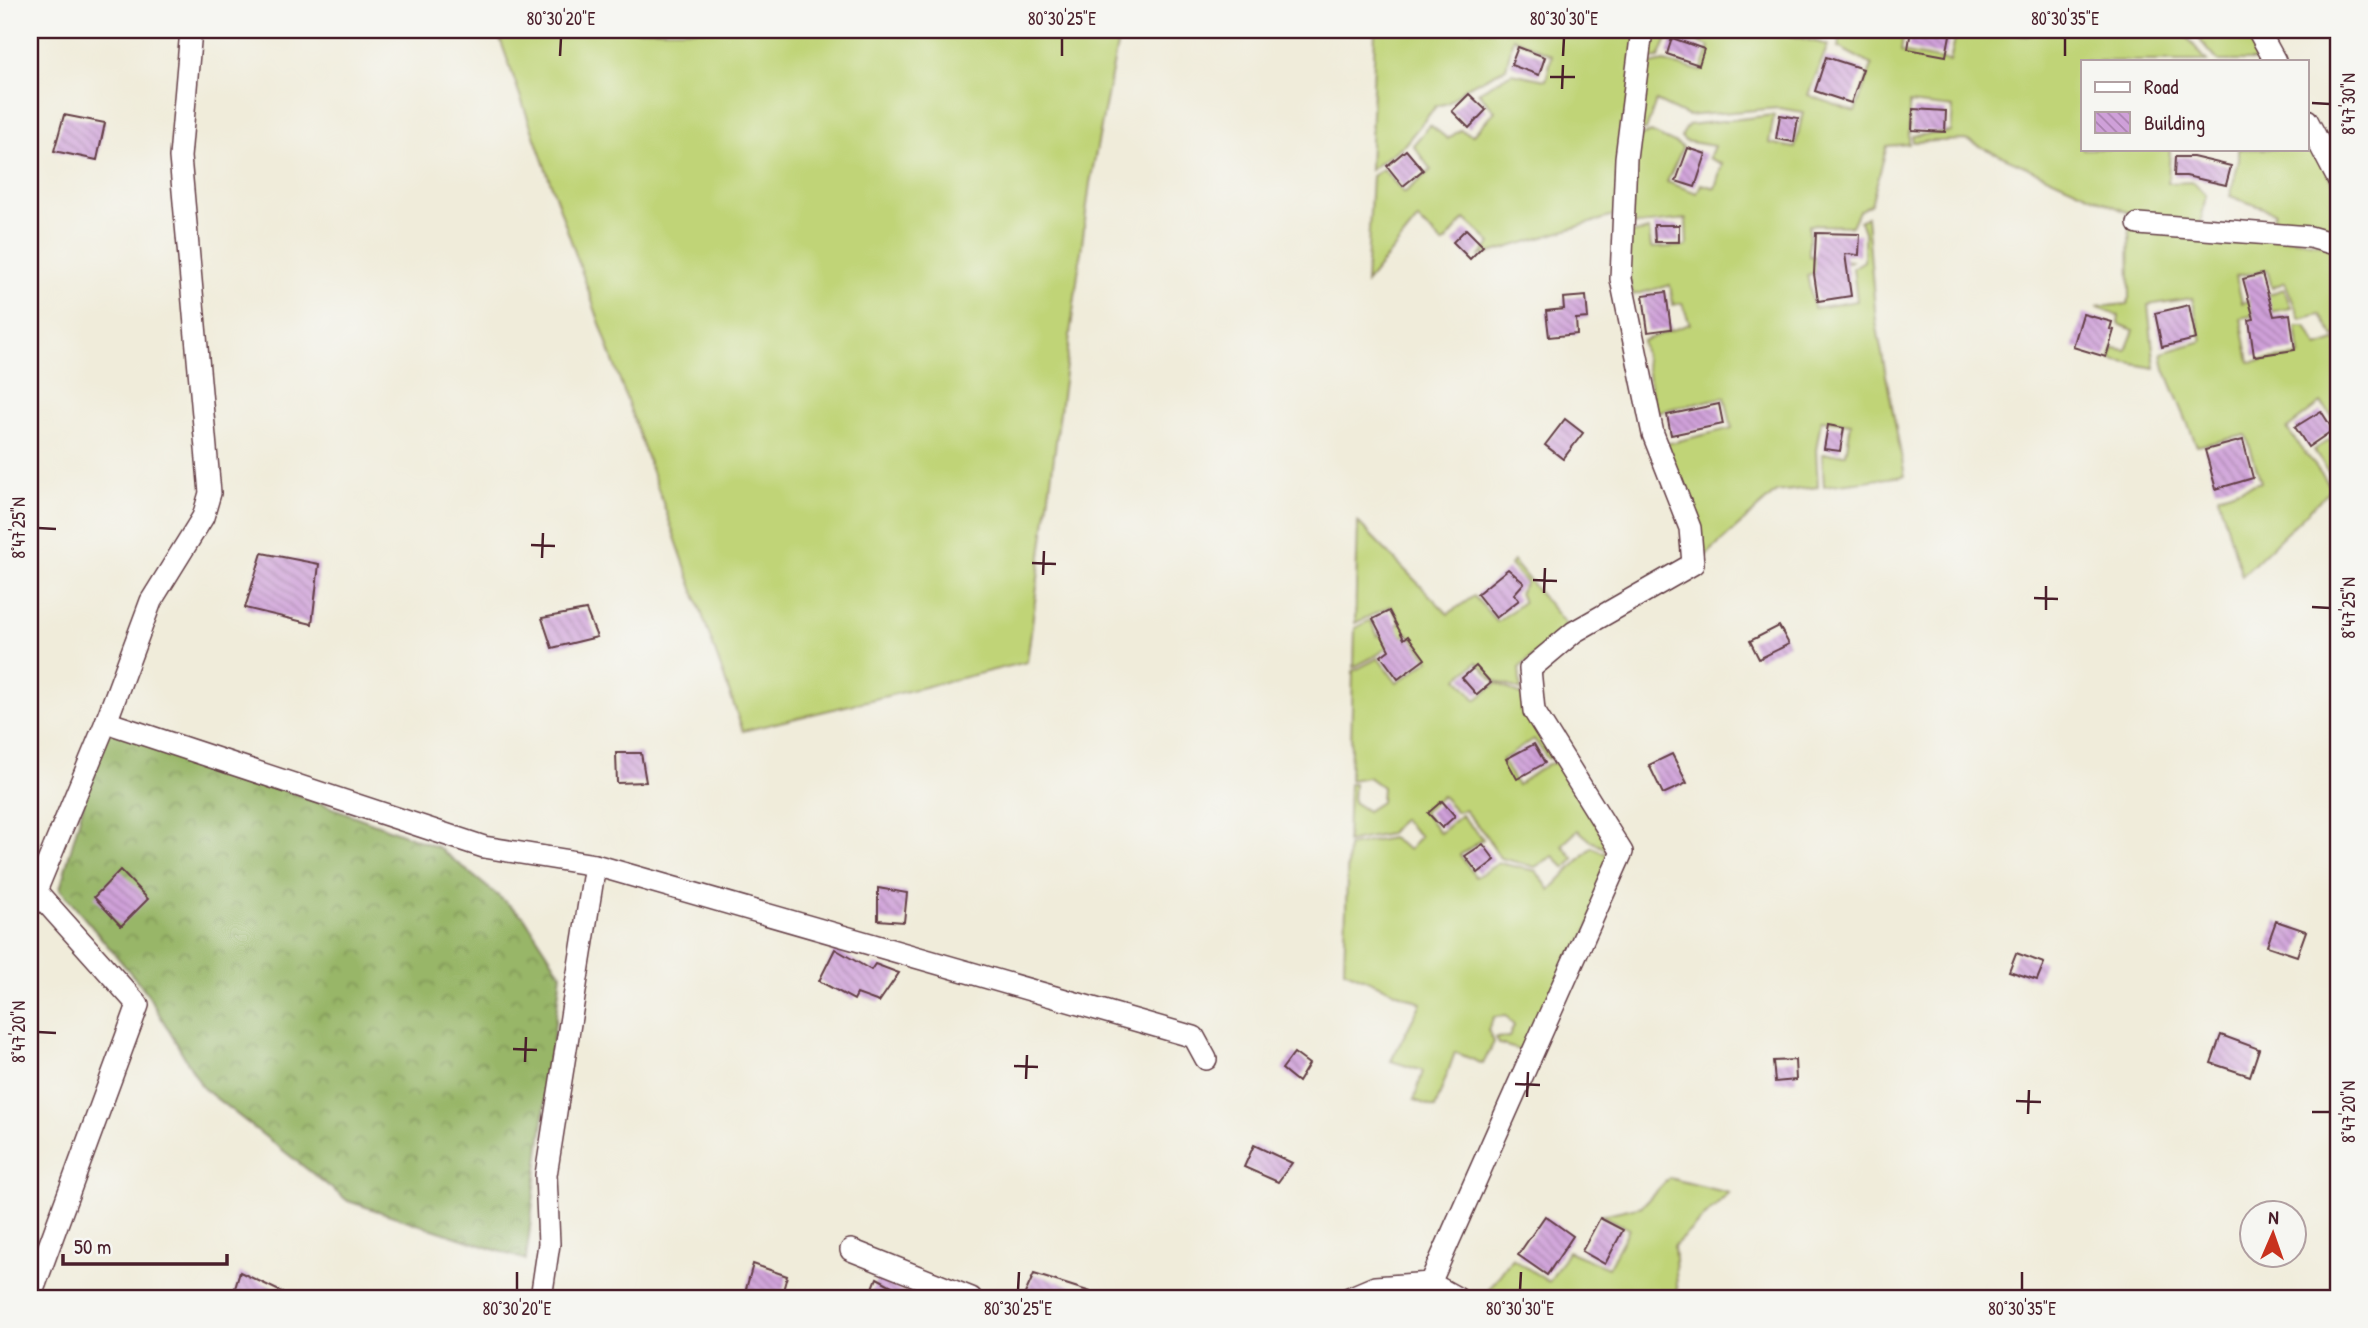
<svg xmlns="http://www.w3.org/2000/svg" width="2368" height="1328" viewBox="0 0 2368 1328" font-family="'Patrick Hand',sans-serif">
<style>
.grass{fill:#c0d477;stroke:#857a51;stroke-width:2}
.forest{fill:url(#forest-crowns);stroke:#716a4a;stroke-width:2}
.building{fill:url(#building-back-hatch)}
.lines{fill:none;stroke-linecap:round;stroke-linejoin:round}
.minor-casing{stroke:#633e45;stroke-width:24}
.minor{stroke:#fff;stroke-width:21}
.ticks{fill:none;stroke:#4a1f2b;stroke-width:2.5}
.neatline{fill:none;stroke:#4a1f2b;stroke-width:2.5}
.ticks-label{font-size:18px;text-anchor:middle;fill:#4a1f2b}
</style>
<defs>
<pattern id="forest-crowns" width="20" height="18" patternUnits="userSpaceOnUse" patternTransform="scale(1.75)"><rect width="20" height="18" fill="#98b668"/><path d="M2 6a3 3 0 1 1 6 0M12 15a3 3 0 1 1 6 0" fill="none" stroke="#7e9356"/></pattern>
<pattern id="building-back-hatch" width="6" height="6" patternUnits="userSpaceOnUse" patternTransform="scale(1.75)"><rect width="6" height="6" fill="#cfa0d9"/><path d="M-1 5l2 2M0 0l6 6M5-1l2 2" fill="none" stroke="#aa82b0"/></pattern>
</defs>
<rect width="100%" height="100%" fill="#f6f6f2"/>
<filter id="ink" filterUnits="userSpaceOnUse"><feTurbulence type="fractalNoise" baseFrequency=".0143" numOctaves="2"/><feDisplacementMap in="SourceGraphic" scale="14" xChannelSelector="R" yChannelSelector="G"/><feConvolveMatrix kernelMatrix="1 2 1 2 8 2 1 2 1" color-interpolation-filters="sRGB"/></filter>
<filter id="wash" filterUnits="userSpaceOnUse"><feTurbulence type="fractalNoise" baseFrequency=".00686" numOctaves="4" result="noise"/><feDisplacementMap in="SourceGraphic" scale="28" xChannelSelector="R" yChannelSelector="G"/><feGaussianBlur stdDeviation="1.57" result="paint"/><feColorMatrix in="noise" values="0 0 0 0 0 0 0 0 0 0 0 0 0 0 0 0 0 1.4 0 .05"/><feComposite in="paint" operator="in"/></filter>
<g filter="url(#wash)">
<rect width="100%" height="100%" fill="#f0ecda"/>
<g class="grass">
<path d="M 497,30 L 1120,30 L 1090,183 L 1027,662 L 743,731 Z"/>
<path d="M 1375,30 L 1638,30 L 1620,214 L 1480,256 L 1491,243 L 1465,219 L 1443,244 L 1418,219 L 1366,283 L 1372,176 L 1383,169 L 1404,193 L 1431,170 L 1413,145 L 1430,125 L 1448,139 L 1460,130 L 1473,135 L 1495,111 L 1478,92 L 1512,73 L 1546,80 L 1552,55 L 1513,38 L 1506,68 L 1464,89 L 1448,103 L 1436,106 L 1405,144 L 1370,170 Z"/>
<path d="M 1648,30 L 1790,30 L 1789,35 L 1828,45 L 1808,95 L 1855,112 L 1872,65 L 1838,47 L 1843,30 L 1904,30 L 1901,52 L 1950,61 L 1957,30 L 2004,30 L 2026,36 L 2045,30 L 2181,30 L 2207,61 L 2083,61 L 2083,149 L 2170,149 L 2168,183 L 2193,182 L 2206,195 L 2200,225 L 2338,246 L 2338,335 L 2335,337 L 2320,314 L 2300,319 L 2285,282 L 2272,288 L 2267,270 L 2236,276 L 2242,303 L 2284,289 L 2291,308 L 2241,318 L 2249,362 L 2300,356 L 2296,326 L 2306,326 L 2317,347 L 2338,340 L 2338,423 L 2321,403 L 2287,429 L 2332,488 L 2242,576 L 2218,496 L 2261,482 L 2246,435 L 2197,446 L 2165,369 L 2162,353 L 2202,341 L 2192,298 L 2148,305 L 2155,368 L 2111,360 L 2113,348 L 2126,350 L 2134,330 L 2118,324 L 2119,316 L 2096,307 L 2127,304 L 2130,298 L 2129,213 L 1966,140 L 1913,142 L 1912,136 L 1951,132 L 1953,108 L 1909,103 L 1909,144 L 1887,146 L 1871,204 L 1859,211 L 1852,226 L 1809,225 L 1809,256 L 1851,261 L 1840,267 L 1807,275 L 1814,308 L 1857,301 L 1853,268 L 1864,261 L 1864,232 L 1860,221 L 1867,217 L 1876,322 L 1905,476 L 1824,486 L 1822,454 L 1846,454 L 1851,423 L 1821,420 L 1816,450 L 1818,487 L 1776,492 L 1702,559 L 1666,444 L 1732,428 L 1725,397 L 1655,412 L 1642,341 L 1690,324 L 1682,303 L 1673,305 L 1670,285 L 1633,295 L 1627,271 L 1629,234 L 1649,230 L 1651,248 L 1687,246 L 1686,219 L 1631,225 L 1636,138 L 1651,132 L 1683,147 L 1667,182 L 1697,193 L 1701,184 L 1715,188 L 1722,164 L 1709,158 L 1714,146 L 1685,141 L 1681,137 L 1688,125 L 1774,115 L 1769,143 L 1795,148 L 1803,112 L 1778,108 L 1687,116 L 1656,101 L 1646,130 L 1634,129 L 1645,66 L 1664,62 L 1701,71 L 1710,47 L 1671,30 L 1659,58 L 1644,59 Z"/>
<path d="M 2191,30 L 2250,30 L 2267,61 L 2218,61 Z"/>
<path d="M 2307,134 L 2338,192 L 2338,235 L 2269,229 L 2275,212 L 2230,196 L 2239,160 L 2239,149 L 2307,149 Z"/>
<path d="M 2338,435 L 2338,483 L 2337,484 L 2314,450 Z"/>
<path d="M 1358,522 L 1448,614 L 1474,596 L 1497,622 L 1523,602 L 1519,593 L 1526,583 L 1510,565 L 1513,561 L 1568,627 L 1519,668 L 1521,690 L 1493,680 L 1477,662 L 1458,678 L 1476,700 L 1497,683 L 1523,696 L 1558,757 L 1547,758 L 1534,739 L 1502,760 L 1517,785 L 1548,764 L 1560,762 L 1613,853 L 1591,841 L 1578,830 L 1562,845 L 1574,859 L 1565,868 L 1553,856 L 1535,867 L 1500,858 L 1485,834 L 1464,810 L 1457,812 L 1442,796 L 1423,812 L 1440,833 L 1461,815 L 1483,839 L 1460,855 L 1476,877 L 1499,863 L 1536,871 L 1550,890 L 1592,847 L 1618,860 L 1533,1054 L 1499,1044 L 1496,1038 L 1509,1037 L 1514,1026 L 1506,1016 L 1494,1017 L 1488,1030 L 1494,1042 L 1483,1064 L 1455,1052 L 1435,1108 L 1414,1100 L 1423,1071 L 1391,1061 L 1421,1003 L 1344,970 L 1348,846 L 1391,838 L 1409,850 L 1420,836 L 1402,819 L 1389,834 L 1347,842 L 1349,784 L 1354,784 L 1353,802 L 1367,811 L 1381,802 L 1382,787 L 1368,777 L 1350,780 L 1353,671 L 1378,658 L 1397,683 L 1429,660 L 1408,633 L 1377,655 L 1354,667 L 1355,628 L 1370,620 L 1378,636 L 1400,623 L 1391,606 L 1355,623 Z"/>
<path d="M 1669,1178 L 1729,1193 L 1674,1246 L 1678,1298 L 1483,1298 L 1512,1258 L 1549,1282 L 1568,1251 L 1608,1268 L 1629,1229 L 1601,1215 L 1642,1206 Z"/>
</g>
<path class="forest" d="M 106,722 L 439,848 L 524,917 L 561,974 L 526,1260 L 348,1201 L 203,1088 L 145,990 L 60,889 Z"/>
<g id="blocks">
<g class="building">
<path d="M 1911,30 L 1951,30 L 1946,56 L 1908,49 Z"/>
<path d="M 1672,38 L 1704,49 L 1699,65 L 1667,54 Z"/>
<path d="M 1518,47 L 1545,57 L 1539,75 L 1511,65 Z"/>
<path d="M 1826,57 L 1863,69 L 1851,103 L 1815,91 Z"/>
<path d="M 1469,94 L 1486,110 L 1469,128 L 1452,111 Z"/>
<path d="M 1913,109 L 1946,111 L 1945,132 L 1912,130 Z"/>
<path d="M 64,115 L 105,123 L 97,160 L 54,151 Z"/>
<path d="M 1780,115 L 1798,118 L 1794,142 L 1776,139 Z"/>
<path d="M 1688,148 L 1706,154 L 1695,187 L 1676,181 Z"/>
<path d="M 1406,150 L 1423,170 L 1403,186 L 1387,166 Z"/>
<path d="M 2175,157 L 2193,157 L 2231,166 L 2226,185 L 2186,176 L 2174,176 Z"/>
<path d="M 1654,225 L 1679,225 L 1679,242 L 1655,242 Z"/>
<path d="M 1466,229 L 1483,246 L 1470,259 L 1453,242 Z"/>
<path d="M 1816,233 L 1860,234 L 1859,255 L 1845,254 L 1851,296 L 1818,301 L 1814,274 Z"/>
<path d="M 2262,274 L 2274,316 L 2290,314 L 2295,350 L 2254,356 L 2249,320 L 2254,319 L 2243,279 Z"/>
<path d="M 1666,292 L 1671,329 L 1648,332 L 1643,295 Z"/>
<path d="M 1586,296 L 1588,318 L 1576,319 L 1577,334 L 1549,337 L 1546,311 L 1564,309 L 1563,298 Z"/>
<path d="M 2189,305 L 2196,339 L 2162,347 L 2155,313 Z"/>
<path d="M 2083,314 L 2112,322 L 2110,329 L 2114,330 L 2106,357 L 2073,347 Z"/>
<path d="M 1719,404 L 1723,424 L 1671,435 L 1667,415 Z"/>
<path d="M 2321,411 L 2333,430 L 2308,447 L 2295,427 Z"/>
<path d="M 1565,419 L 1583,433 L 1563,459 L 1545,445 Z"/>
<path d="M 1828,425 L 1844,428 L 1840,451 L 1824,449 Z"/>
<path d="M 2243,440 L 2253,478 L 2216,489 L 2205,450 Z"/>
<path d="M 262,553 L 319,564 L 312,624 L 245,608 Z"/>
<path d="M 1508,569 L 1524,583 L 1514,594 L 1519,600 L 1496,618 L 1477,594 Z"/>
<path d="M 586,610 L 597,637 L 552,648 L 542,618 Z"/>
<path d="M 1389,611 L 1404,639 L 1408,636 L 1425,659 L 1398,679 L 1381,656 L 1389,650 L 1373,619 Z"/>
<path d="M 1779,626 L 1789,644 L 1759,659 L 1750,641 Z"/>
<path d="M 1476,666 L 1491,683 L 1477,695 L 1462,678 Z"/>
<path d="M 1534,744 L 1545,763 L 1517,779 L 1506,759 Z"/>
<path d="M 616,753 L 641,753 L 646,782 L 617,783 Z"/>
<path d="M 1672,754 L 1687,783 L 1663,794 L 1649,765 Z"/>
<path d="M 1442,801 L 1455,816 L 1442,828 L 1428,813 Z"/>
<path d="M 1483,844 L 1495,860 L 1478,873 L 1465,856 Z"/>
<path d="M 120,870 L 148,899 L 121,926 L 94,897 Z"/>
<path d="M 878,888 L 907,893 L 904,922 L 878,920 Z"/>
<path d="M 2276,921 L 2306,931 L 2297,956 L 2267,946 Z"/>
<path d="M 835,949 L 871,970 L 875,964 L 899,973 L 879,1002 L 857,994 L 854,1000 L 819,981 Z"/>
<path d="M 2016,953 L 2044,963 L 2037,980 L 2009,971 Z"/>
<path d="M 2221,1035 L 2259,1049 L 2250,1076 L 2211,1063 Z"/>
<path d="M 1294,1053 L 1309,1064 L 1298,1082 L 1282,1069 Z"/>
<path d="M 1795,1060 L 1796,1080 L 1775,1082 L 1773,1061 Z"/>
<path d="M 1254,1145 L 1292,1163 L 1278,1182 L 1244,1167 Z"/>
<path d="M 1545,1216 L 1573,1236 L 1547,1275 L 1518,1255 Z"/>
<path d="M 1600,1218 L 1623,1230 L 1605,1264 L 1582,1251 Z"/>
<path d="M 753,1264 L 787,1276 L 781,1298 L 746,1289 Z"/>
<path d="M 240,1272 L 294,1298 L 232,1298 Z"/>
<path d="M 1034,1274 L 1097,1294 L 1096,1298 L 1023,1298 Z"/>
<path d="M 877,1278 L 914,1298 L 869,1298 Z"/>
</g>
</g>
</g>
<g filter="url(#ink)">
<use href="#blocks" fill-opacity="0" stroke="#633e45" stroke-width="2"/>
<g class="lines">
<defs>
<g id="minor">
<path d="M 2258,30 L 2275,61"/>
<path d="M 2307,120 L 2338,179"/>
<path d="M 2138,224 L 2310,237 L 2338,245"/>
<path d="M 106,722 L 484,847 L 595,865 L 1194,1037 L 1206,1059"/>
<path d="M 30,889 L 36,891 L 138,1005 L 30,1298"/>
<path d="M 36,891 L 106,722 L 151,601 L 203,517 L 210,493 L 180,157 L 191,30"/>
<path d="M 851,1250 L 971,1298"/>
<path d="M 1430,1283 L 1457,1298"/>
<path d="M 541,1298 L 549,1244 L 546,1175 L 595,865"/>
<path d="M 1349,1298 L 1375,1287 L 1430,1283 L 1622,852 L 1534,711 L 1530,669 L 1574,632 L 1693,564 L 1690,528 L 1653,434 L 1621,279 L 1626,158 L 1642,30"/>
</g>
</defs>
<use href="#minor" class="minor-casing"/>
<use href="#minor" class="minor"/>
</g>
</g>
<path class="ticks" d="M 560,56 L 561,38M 1062,56 L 1062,38M 1563,56 L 1564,38M 2065,56 L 2065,38M 1550,77 L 1575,77M 1562,89 L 1563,65M 2312,103 L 2330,104M 38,528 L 56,529M 531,545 L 555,546M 542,558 L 543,533M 1032,563 L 1056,564M 1043,575 L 1044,551M 1533,580 L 1557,581M 1544,593 L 1545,568M 2034,598 L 2058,599M 2312,607 L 2330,608M 2046,610 L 2046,586M 38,1032 L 56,1033M 513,1049 L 537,1050M 525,1062 L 526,1037M 1014,1066 L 1038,1067M 1026,1079 L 1027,1055M 1515,1084 L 1540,1085M 1527,1097 L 1528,1072M 2016,1101 L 2041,1102M 2312,1112 L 2330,1112M 2028,1114 L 2029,1090M 517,1290 L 517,1272M 1018,1290 L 1019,1272M 1520,1290 L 1521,1272M 2022,1290 L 2022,1272"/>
<rect width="2368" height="1328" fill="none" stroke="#f6f6f2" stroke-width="77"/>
<rect x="2081" y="60" width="228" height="91" fill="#f6f6f2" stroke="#b1a0a2" stroke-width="2"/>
<rect x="2095" y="82" width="35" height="10" fill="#ffffff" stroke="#b1a0a2" stroke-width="2"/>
<text x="2144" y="94" font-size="21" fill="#4a1f2b">Road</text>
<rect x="2095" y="112" width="35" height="21" fill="url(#building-back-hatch)" stroke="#b1a0a2" stroke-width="2"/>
<text x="2144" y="130" font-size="21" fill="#4a1f2b">Building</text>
<g transform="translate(2273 1234) rotate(2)"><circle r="33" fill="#f6f6f2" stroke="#b1a0a2" stroke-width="2"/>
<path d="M0-5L12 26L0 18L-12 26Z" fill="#c8321e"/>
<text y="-10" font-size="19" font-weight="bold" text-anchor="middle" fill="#4a1f2b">N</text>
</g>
<path d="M63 1254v10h164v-10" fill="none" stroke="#4a1f2b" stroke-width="3.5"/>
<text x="74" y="1254" font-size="21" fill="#4a1f2b" stroke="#f6f6f2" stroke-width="5" paint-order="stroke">50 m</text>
<rect x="38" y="38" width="2292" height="1252" class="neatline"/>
<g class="ticks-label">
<text x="561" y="25">80°30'20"E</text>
<text x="1062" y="25">80°30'25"E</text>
<text x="1564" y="25">80°30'30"E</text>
<text x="2065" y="25">80°30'35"E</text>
<text transform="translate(2349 104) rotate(-90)" y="6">8°47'30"N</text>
<text transform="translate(19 528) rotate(-90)" y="6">8°47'25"N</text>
<text transform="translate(2349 608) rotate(-90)" y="6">8°47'25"N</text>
<text transform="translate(19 1032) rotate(-90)" y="6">8°47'20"N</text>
<text transform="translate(2349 1112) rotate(-90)" y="6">8°47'20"N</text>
<text x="517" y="1315">80°30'20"E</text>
<text x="1018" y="1315">80°30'25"E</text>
<text x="1520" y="1315">80°30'30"E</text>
<text x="2022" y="1315">80°30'35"E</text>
</g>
</svg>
